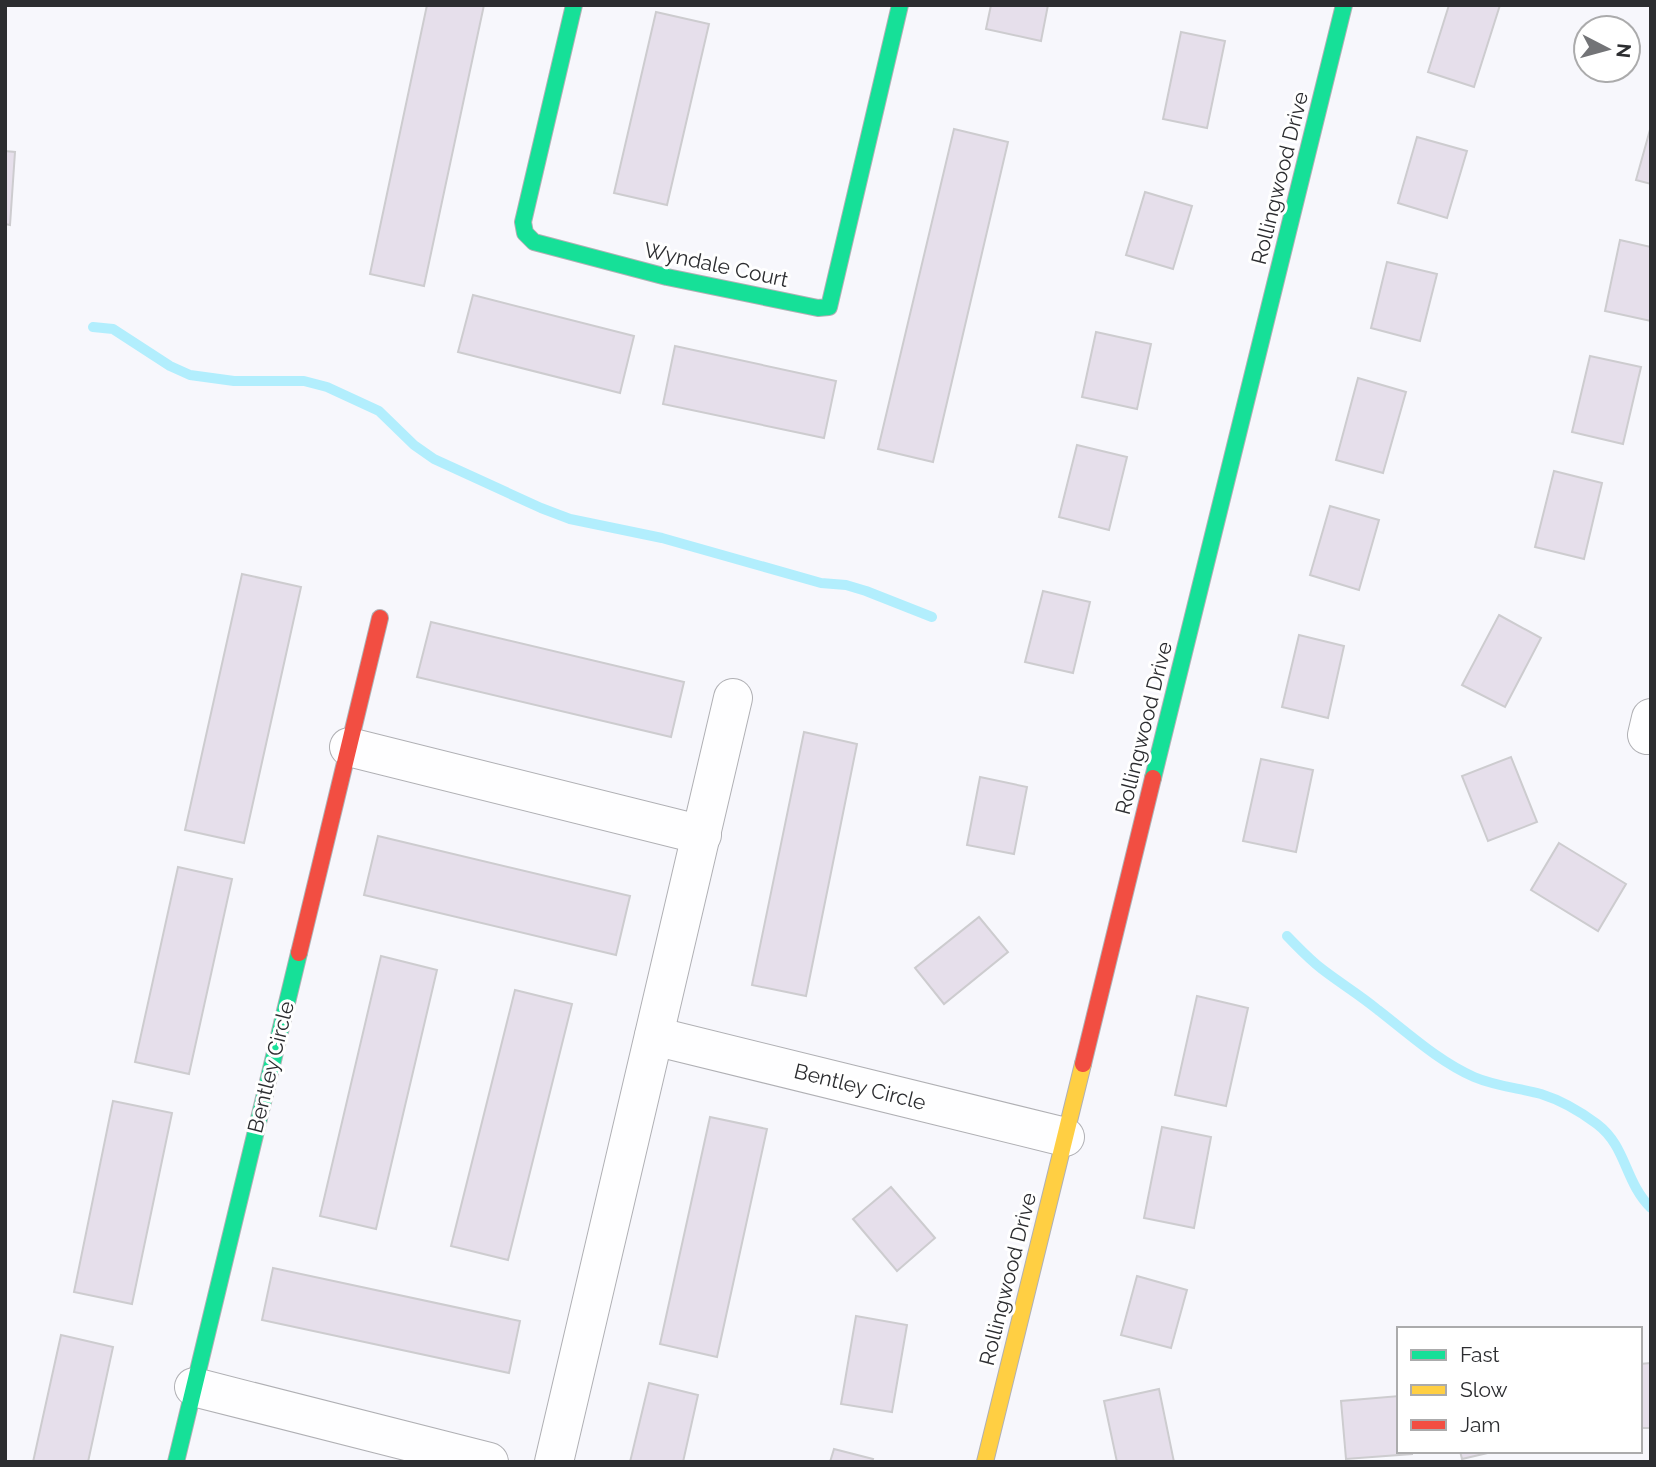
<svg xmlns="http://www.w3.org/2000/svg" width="1656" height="1467" viewBox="0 0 1656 1467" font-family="Raleway,sans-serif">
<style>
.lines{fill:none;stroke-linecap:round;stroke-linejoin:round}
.stream{stroke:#b2eefd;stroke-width:10}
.building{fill:#e6dfeb;stroke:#cdcccf;stroke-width:2}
.street-casing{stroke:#b0b0b4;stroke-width:40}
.fast-casing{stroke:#b0b0b4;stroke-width:18}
.slow-casing{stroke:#b0b0b4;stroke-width:18}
.jam-casing{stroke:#b0b0b4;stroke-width:18}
.street{stroke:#fefeff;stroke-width:38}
.fast{stroke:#16e098;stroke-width:16}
.slow{stroke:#ffcf43;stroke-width:16}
.jam{stroke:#f24e42;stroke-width:16}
.labels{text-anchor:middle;stroke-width:6;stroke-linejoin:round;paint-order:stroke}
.street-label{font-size:21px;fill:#2c2d30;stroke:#fff}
</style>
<rect width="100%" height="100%" fill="#f7f7fc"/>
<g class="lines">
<g class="stream">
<path d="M 93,327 L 113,329 L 170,366 L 190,375 L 234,381 L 304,381 L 327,387 L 379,411 L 414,445 L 434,459 L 541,508 L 570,519 L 662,538 L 821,583 L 846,585 L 866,591 L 932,617"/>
<path d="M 1287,936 C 1298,947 1309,959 1322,969 C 1340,983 1360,995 1378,1010 C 1408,1033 1438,1061 1474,1077 C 1495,1086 1518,1088 1541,1094 C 1560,1100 1581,1112 1597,1124 C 1627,1147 1624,1181 1651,1208"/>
</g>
</g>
<g class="building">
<path d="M 427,5 L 484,5 L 424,286 L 370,274 Z"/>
<path d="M 991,5 L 1048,5 L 1041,41 L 986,29 Z"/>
<path d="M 1449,5 L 1500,5 L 1474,87 L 1428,72 Z"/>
<path d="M 656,12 L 709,24 L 667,205 L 614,193 Z"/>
<path d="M 1181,32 L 1225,41 L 1207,128 L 1163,119 Z"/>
<path d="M 1651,126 L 1651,184 L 1636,180 Z"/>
<path d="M 954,129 L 1008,142 L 933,462 L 878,449 Z"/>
<path d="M 1417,137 L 1467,151 L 1447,218 L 1398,203 Z"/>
<path d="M 5,151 L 15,152 L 10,225 L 5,224 Z"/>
<path d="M 1145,192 L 1192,206 L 1173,269 L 1126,255 Z"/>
<path d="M 1620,240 L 1651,247 L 1651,321 L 1605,311 Z"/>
<path d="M 1387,262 L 1437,274 L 1420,341 L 1371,328 Z"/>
<path d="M 473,295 L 634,336 L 620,393 L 458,352 Z"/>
<path d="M 1096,332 L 1151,344 L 1137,409 L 1082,397 Z"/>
<path d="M 675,346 L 836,381 L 824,438 L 663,404 Z"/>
<path d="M 1590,356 L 1641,367 L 1623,444 L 1572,432 Z"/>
<path d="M 1358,378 L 1406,392 L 1383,473 L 1336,460 Z"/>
<path d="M 1077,445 L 1127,457 L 1109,530 L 1059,517 Z"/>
<path d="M 1554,471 L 1602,483 L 1584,559 L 1535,547 Z"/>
<path d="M 1330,506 L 1379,520 L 1359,590 L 1310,575 Z"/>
<path d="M 242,574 L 301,587 L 244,843 L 185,830 Z"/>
<path d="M 1043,591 L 1090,602 L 1073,673 L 1025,662 Z"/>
<path d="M 1499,615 L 1541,638 L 1505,707 L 1462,685 Z"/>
<path d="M 431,622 L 684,682 L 671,737 L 417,677 Z"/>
<path d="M 1299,635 L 1344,646 L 1328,718 L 1282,707 Z"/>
<path d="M 804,732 L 857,744 L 806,996 L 752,985 Z"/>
<path d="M 1511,757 L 1537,822 L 1488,841 L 1462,776 Z"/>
<path d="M 1261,759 L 1313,770 L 1296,852 L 1243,841 Z"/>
<path d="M 980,777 L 1027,787 L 1014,854 L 967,845 Z"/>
<path d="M 378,836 L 630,896 L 616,955 L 364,895 Z"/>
<path d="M 1559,843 L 1626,884 L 1598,931 L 1531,890 Z"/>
<path d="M 178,867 L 232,879 L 189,1074 L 135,1062 Z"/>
<path d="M 979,917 L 1008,952 L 944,1004 L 915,968 Z"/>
<path d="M 381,956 L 437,970 L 376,1229 L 320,1216 Z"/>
<path d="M 515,990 L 572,1004 L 508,1260 L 451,1246 Z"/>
<path d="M 1197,996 L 1248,1008 L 1226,1106 L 1175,1095 Z"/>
<path d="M 113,1101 L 172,1113 L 132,1304 L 74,1292 Z"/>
<path d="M 710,1117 L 767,1129 L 717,1357 L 660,1344 Z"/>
<path d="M 1162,1127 L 1211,1137 L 1194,1228 L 1144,1218 Z"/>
<path d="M 891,1187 L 935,1238 L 897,1271 L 853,1219 Z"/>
<path d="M 273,1268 L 520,1321 L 509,1373 L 262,1320 Z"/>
<path d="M 1137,1276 L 1187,1290 L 1171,1348 L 1121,1335 Z"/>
<path d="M 856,1316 L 907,1325 L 892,1412 L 841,1404 Z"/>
<path d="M 61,1335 L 113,1347 L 88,1462 L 33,1462 Z"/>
<path d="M 1650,1363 L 1651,1428 L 1640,1428 L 1640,1364 Z"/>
<path d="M 649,1383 L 698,1395 L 683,1462 L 630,1462 Z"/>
<path d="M 1159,1389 L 1174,1462 L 1117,1462 L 1104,1401 Z"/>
<path d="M 1399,1396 L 1399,1451 L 1412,1451 L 1412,1454 L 1346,1459 L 1341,1401 Z"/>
<path d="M 834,1449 L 873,1459 L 872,1462 L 830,1462 Z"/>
<path d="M 1460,1451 L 1496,1451 L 1462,1459 Z"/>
</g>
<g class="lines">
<defs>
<g id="street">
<path d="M 1647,735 L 1651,718"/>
<path d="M 349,747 L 702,835"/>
<path d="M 654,1036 L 1065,1137"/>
<path d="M 194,1387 L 489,1462"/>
<path d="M 554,1462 L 733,698"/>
</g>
<g id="fast">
<path d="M 574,5 L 523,222 L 525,233 L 534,242 L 667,277 L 818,308 L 829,307 L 900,5"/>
<path d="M 1153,778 L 1344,5"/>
<path d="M 176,1462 L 299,953"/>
</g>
<path id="slow" d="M 985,1462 L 1083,1064"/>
<g id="jam">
<path d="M 299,953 L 380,618"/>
<path d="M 1083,1064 L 1153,778"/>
</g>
</defs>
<use href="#street" class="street-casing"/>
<use href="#fast" class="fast-casing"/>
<use href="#slow" class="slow-casing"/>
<use href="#jam" class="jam-casing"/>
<use href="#street" class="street"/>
<use href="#fast" class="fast"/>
<use href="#slow" class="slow"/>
<use href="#jam" class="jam"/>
</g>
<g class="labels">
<g class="street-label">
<text transform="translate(1280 178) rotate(-76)" y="7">Rollingwood Drive</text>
<text transform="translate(716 265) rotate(12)" y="7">Wyndale Court</text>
<text transform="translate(1144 728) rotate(-76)" y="7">Rollingwood Drive</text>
<text transform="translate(271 1067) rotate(-76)" y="7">Bentley Circle</text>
<text transform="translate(860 1087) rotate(14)" y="7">Bentley Circle</text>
<text transform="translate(1008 1279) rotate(-76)" y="7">Rollingwood Drive</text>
</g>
</g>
<rect width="1656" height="1467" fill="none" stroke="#2c2d30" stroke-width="14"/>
<rect x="1397" y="1327" width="245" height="126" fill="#ffffff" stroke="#ababac" stroke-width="2"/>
<rect x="1411" y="1350" width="35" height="10" fill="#16e098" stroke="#ababac" stroke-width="2"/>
<text x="1460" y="1362" font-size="21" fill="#2c2d30">Fast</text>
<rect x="1411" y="1385" width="35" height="10" fill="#ffcf43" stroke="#ababac" stroke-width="2"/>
<text x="1460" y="1397" font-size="21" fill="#2c2d30">Slow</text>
<rect x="1411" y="1420" width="35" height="10" fill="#f24e42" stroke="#ababac" stroke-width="2"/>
<text x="1460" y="1432" font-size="21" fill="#2c2d30">Jam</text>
<g transform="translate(1607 49) rotate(96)"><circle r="33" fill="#ffffff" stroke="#ababac" stroke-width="2"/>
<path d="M0-5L12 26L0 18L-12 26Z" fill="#737477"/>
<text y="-10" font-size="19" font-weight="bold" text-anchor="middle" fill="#2c2d30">N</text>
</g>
</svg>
